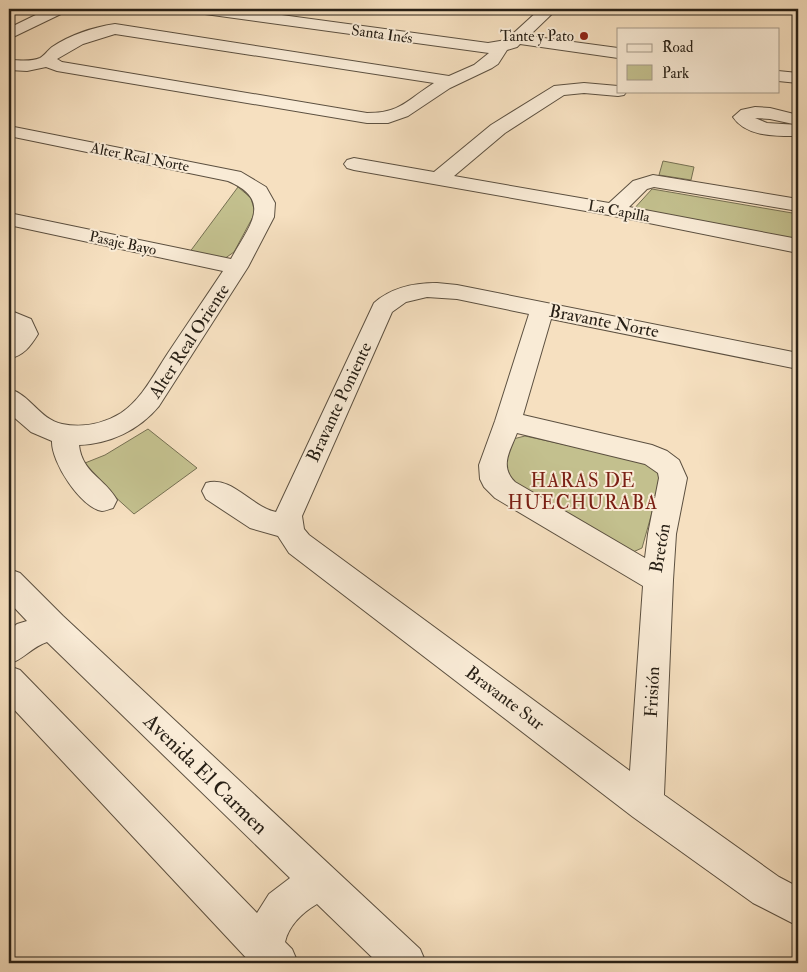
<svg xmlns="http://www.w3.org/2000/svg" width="807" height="972" viewBox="0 0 807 972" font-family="'IM FELL Double Pica',serif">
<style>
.green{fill:#c3c08e;stroke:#767052}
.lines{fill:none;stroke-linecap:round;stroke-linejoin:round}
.minor-casing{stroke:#5c5040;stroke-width:2}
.minor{fill:#f9ebd6;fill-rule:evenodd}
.poi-dot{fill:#8f2418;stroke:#f9ebd6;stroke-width:2}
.labels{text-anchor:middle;stroke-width:4;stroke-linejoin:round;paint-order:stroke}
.far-street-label{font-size:15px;fill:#282016;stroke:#f9ebd6}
.far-poi-label{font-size:15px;fill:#282016;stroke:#f9ebd6;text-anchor:end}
.street-label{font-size:18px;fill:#282016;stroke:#f9ebd6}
.neighbourhood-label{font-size:19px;letter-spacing:1px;fill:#7a1f14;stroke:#f9ebd6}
.near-street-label{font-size:21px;fill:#282016;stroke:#f9ebd6}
</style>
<rect width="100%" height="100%" fill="#f6e0c0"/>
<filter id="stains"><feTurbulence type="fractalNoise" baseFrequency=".004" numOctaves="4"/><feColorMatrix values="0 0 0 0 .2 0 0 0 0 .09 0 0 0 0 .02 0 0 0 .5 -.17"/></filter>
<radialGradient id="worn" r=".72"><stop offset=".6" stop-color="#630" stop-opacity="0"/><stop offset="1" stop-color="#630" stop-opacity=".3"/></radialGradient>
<g class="green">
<path d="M 663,161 L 694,167 L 691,180 L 659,175 Z"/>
<path d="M 238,187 L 251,198 L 255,213 L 234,252 L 224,259 L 189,253 Z"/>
<path d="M 652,189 L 798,214 L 798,240 L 632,211 Z"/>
<path d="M 148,429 L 197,468 L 134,514 L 80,465 L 105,455 Z"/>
<path d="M 525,436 L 644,462 L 658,473 L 660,484 L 642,548 L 633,552 L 512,487 L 502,471 L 513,439 Z"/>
</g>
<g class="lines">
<defs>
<g id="minor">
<path d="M 48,9 L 68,9 L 65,12 L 9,39 L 9,28 Z"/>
<path d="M 197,9 L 237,9 L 488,43 L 506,40 L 540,9 L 557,9 L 529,36 L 618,48 L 618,58 L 520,44 L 517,47 L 507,50 L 498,64 L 492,68 L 450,88 L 408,116 L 388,123 L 367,123 L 57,71 L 46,67 L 27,71 L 9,70 L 9,60 C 19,60 31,62 40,58 C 44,56 48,50 52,47 C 70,35 94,27 115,24 L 449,76 L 474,65 L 489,53 L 205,14 L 200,12 ZM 115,34 L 434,83 C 407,100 401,113 367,113 L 62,62 L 57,59 L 83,44 Z"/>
<path d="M 778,71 L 798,73 L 798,83 L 778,81 Z"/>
<path d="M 584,83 L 618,86 L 618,91 L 627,91 L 624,95 L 618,96 L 584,93 L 564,95 L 505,133 L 454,176 L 609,203 L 633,181 L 653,175 L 798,199 L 798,211 L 654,187 L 647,189 L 629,207 L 798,239 L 798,253 L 614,216 L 354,170 L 347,168 L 344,164 L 347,160 L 354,158 L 434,172 L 491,125 L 554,86 Z"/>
<path d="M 755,107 L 770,108 L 798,115 L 798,136 C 776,136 746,137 733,117 L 741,110 ZM 755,118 L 770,119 L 798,125 L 767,123 Z"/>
<path d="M 9,126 L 241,172 L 266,187 L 275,203 L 274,217 L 248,267 L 159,406 C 139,430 110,444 79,445 C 82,473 105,478 117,500 L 113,508 C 109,509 105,511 102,511 C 81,508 51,462 52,441 L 31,432 L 9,413 L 9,389 C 30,394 39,419 62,424 C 82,428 103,424 121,413 C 142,399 154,374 168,353 C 186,326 205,298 223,271 L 9,225 L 9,213 L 231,259 C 248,227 275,201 228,181 L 9,136 Z"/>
<path d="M 437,283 L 457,285 L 798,353 L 798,369 L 551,319 L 523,415 L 652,445 L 667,451 L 679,460 L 687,478 L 676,534 L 673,580 L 664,795 L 779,877 L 798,887 L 798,926 L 753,903 L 633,817 L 289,553 L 278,536 L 250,528 L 206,499 L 202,491 L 206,483 C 232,475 251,507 276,512 L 374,303 C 392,287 414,283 437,283 ZM 427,297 L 457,299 L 529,314 L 495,421 L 479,465 L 480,479 L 484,487 L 495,498 L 643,586 L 630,771 L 309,535 L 304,529 L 302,516 L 392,312 L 406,302 ZM 517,433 L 645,464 L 658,473 L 659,478 L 648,534 L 645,558 L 515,482 C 499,466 510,451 517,433 Z"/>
<path d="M 9,310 L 31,319 L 38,334 C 30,347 24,355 9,359 L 9,339 L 14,333 L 13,330 L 9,328 Z"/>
<path d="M 9,569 L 20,573 L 63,616 L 420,949 L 426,963 L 378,963 L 317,904 C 302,913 289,925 285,942 L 292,949 L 298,963 L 251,963 L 9,704 L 9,666 L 20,670 L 257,913 L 269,894 L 290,878 L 47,642 C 32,647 24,659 9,664 L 9,631 L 17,624 L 27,621 L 9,602 Z"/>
</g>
</defs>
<use href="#minor" class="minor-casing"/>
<use href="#minor" class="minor"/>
</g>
<circle class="poi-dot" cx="584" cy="36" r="5"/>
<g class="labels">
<g class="far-street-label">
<text transform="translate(382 34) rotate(8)" y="5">Santa Inés</text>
<text transform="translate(140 157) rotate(11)" y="5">Alter Real Norte</text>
<text transform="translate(619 211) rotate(11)" y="5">La Capilla</text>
<text transform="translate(123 243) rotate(12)" y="5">Pasaje Bayo</text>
</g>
<g class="far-poi-label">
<text x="574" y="41">Tante y Pato</text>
</g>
<g class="street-label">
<text transform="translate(604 321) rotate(11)" y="6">Bravante Norte</text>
<text transform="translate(189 341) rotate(-57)" y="6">Alter Real Oriente</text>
<text transform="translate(339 402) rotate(-65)" y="6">Bravante Poniente</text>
<text transform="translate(660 548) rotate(-80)" y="6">Bretón</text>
<text transform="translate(652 692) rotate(-87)" y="6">Frisión</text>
<text transform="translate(505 698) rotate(37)" y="6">Bravante Sur</text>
</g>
<g class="neighbourhood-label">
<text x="583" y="487">HARAS DE<tspan x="583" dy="22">HUECHURABA</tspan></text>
</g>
<g class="near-street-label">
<text transform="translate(206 774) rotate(44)" y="7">Avenida El Carmen</text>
</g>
</g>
<rect width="807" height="972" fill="none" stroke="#f6e0c0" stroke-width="30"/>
<rect x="10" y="10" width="787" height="952" fill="none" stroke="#282016" stroke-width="2.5"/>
<rect x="15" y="15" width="777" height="942" fill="none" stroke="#282016"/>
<rect x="617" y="28" width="162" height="65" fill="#f9ebd6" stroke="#a59a89"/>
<rect x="627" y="44" width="25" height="8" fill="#f9ebd6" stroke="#a59a89"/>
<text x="662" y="52" font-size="15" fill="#282016">Road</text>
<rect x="627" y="65" width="25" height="15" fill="#c3c08e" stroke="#a59a89"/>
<text x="662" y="78" font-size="15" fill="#282016">Park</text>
<rect width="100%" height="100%" filter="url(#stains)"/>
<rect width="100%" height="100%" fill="url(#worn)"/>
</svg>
